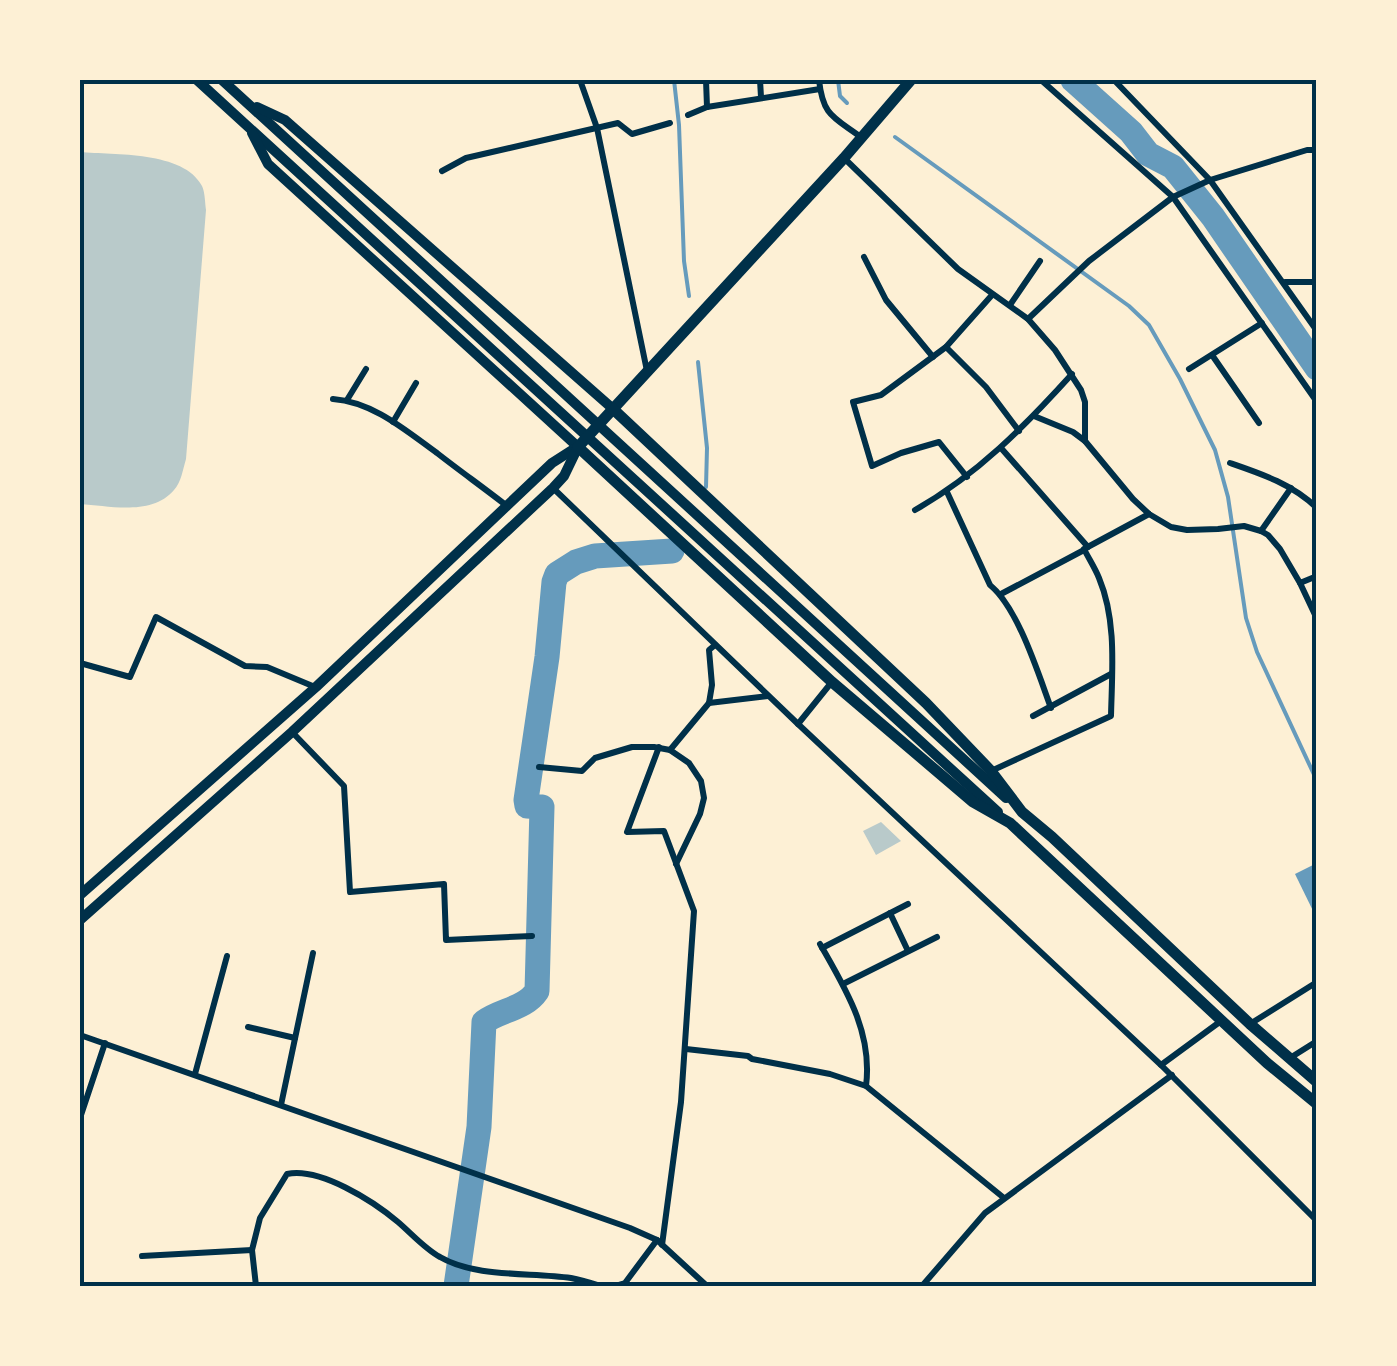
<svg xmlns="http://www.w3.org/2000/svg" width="1397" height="1366" viewBox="0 0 1397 1366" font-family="'Work Sans',sans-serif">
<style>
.green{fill:#b9caca}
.water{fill:#669bbc}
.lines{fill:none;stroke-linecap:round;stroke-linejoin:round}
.stream{stroke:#669bbc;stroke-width:4}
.river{stroke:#669bbc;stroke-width:25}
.minor{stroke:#003049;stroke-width:6}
.primary{stroke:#003049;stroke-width:10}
.trunk{stroke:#003049;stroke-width:11}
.neatline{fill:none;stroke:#003049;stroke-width:4}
</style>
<rect width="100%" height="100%" fill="#fdf0d5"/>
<g class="green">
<path d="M 80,152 C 114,155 184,151 202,186 C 205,192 205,203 206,210 L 186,459 C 183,469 181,483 174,490 C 152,516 110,506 80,504 Z"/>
<path d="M 881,822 L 901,841 L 876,855 L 863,831 Z"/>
</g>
<path class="water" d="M 1317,863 L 1317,919 L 1295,874 Z"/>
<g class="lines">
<g class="stream">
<path d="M 674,80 L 679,125 L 684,261 L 689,296"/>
<path d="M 838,80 L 840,96 L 847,103"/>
<path d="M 895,137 L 1129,306 L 1149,325 L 1180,379 L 1215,450 L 1228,497 L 1246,618 L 1257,652 L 1317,781"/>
<path d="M 698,362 L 707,448 L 706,487"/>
</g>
<g class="river">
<path d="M 1073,80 L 1131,132 L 1148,154 L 1173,167 L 1213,217 L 1317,368"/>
<path d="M 456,1286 L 479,1127 L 484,1022 C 500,1010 525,1009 537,991 L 542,807 L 527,806 L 526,800 L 547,657 L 554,582 L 557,574 L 576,562 L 595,556 L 672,551"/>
</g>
<g class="minor">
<path d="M 580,80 L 597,128 L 647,371"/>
<path d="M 706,80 L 707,107"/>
<path d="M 760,80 L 761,97"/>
<path d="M 819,80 C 823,117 834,117 862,138"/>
<path d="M 1041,80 L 1173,197 L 1317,402"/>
<path d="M 1114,80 L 1210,180 L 1317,331"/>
<path d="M 688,115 L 707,107 L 820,89"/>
<path d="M 845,159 L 958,269 L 1028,319 L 1055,350 L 1081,390 L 1085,402 L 1085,441 L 1133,499 L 1149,514 L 1171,527 L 1187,530 L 1218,529 L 1244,526 L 1261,531 L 1268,535 L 1280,549 L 1300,583 L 1317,576"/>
<path d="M 442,171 L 466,158 L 618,123 L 632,134 L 670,123"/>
<path d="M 864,257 L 886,300 L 933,357"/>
<path d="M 1285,282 L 1317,282"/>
<path d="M 1010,305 L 1040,261"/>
<path d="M 1028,319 L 1089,261 L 1173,197 L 1210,180 L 1307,150 L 1317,150"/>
<path d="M 946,347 L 986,387 L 1019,431"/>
<path d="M 1212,355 L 1259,423"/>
<path d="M 1189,369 L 1262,323"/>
<path d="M 333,399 C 373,402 405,430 437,453 C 460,471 484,488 507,506"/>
<path d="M 347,400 L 366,369"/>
<path d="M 1034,416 L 1073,432 L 1085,441"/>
<path d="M 393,422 L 416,383"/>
<path d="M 1001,448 L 1088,547"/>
<path d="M 1230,463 C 1262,474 1292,484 1317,508"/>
<path d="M 967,477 L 939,442 L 901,453 L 872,466 L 853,402 L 881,395 L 946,347 L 992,295"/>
<path d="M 553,488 L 798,724 L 831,683"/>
<path d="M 947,492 L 990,585 C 1018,608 1038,673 1051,708"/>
<path d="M 915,510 C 977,475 1025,426 1072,374"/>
<path d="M 1261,531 L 1291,488"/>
<path d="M 1300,583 L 1317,619"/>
<path d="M 1001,594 L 1084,550"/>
<path d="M 80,663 L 130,677 L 156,617 L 245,666 L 267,667 L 315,687"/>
<path d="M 709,703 L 712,685 L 709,650 L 715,645"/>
<path d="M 1033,716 L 1111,674"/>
<path d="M 798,724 L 1161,1065 L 1317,1221"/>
<path d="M 293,733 L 344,786 L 350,892 L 444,884 L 446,940 L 532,936"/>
<path d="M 659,747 L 627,832 L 664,831 L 694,911 L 681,1102 L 662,1245"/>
<path d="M 670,750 L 709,703 L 768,696"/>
<path d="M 539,767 L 582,771 L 595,758 L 632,747 L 654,747 L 670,750 L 689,763 L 701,781 L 704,798 L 700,814 L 676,864"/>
<path d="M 991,771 L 1111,716 C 1112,671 1117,621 1099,578 C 1095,568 1089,559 1084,549 L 1149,514"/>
<path d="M 890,913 L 908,951"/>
<path d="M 820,944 C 845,988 873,1032 866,1086"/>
<path d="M 822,948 L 908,904"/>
<path d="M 843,984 L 937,937"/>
<path d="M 1250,1024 L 1317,982"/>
<path d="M 248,1027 L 295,1038"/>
<path d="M 80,1035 L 630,1228 L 657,1240 L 707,1286"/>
<path d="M 686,1049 L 748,1056 L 752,1059 L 830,1074 L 866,1086 L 1004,1198"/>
<path d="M 1290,1058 L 1317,1041"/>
<path d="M 1161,1065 L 1221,1021"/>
<path d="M 195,1074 L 227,956"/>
<path d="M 281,1105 L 313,953"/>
<path d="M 80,1118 L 105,1043"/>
<path d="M 142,1256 L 252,1250"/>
<path d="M 256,1286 L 252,1250 L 260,1218 L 287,1174 C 320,1167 373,1201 398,1222 C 412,1234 425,1249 440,1257 C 476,1278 530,1272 571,1278 C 581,1280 591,1283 601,1286"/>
<path d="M 615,1286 L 625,1283 L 657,1240"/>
<path d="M 922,1286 L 985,1213 L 1172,1075"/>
</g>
<g class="primary">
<path d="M 197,80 L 998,812"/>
<path d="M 222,80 L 1006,798"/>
<path d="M 257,107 L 285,120 L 612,408"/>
<path d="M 252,133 L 268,164 L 578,447"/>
<path d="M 80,895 L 316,687 L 552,463 L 577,447"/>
<path d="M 80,920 L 292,732 L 553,488 L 564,476 L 578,447"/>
</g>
<g class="trunk">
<path d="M 911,80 L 844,158 L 578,447 L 832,682 L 973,802 L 1010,823 L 1267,1063 L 1317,1104"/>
<path d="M 612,408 L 926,703 L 991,771 L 1022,812 L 1052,837 L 1250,1024 L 1317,1082"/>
</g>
</g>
<rect width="1397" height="1366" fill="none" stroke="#fdf0d5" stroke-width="165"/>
<rect x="82" y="82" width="1232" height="1202" class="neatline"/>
</svg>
